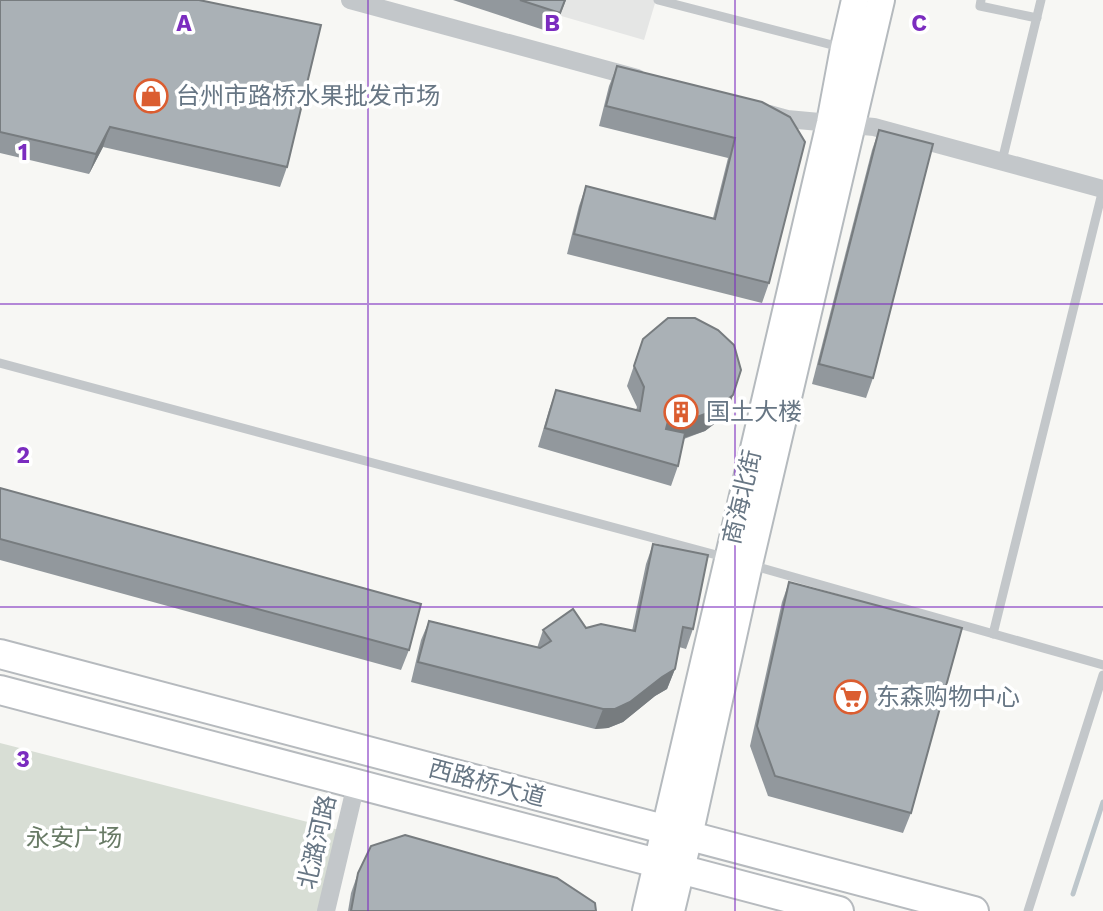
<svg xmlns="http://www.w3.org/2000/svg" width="1103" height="911" viewBox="0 0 1103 911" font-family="'Work Sans','Noto Sans SC',sans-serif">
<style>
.built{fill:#e5e6e5}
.green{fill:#d8ded5}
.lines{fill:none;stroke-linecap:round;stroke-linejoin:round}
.stream{stroke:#bdc6cb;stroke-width:5}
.secondary-casing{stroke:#b5babe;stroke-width:30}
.primary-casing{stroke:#b6babe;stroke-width:32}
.service{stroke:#c3c7ca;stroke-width:9}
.minor{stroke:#c3c7ca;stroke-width:18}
.secondary{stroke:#fff;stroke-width:26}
.primary{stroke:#fff;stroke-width:28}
.wall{fill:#92989d}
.shaded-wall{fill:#777c7f}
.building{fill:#aab1b6;stroke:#777c7f;stroke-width:2}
.grid{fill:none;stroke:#7b2cbf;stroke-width:2;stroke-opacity:0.55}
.labels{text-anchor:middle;stroke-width:7;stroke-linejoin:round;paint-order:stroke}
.poi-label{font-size:24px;fill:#677684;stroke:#fff;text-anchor:start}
.street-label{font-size:24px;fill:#677684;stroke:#fff}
.park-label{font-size:24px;fill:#697b66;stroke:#fff}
.grid-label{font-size:23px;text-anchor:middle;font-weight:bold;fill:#7b2cbf;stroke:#fff;stroke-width:7;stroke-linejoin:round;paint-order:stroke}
</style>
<rect width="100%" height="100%" fill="#f7f7f4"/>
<path class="built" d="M 506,0 L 656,0 L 644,40 Z"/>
<path class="green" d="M 0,743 L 339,830 L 319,911 L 0,911 Z"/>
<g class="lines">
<path class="stream" d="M 1073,894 L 1103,802"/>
<defs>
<g id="secondary">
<path d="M 646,911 L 830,123 L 844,48 L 855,0"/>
<path d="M 671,911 L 689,836 L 749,564 L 881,0"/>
</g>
<g id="primary">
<path d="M 0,654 L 974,911"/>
<path d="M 0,690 L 839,911"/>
</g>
</defs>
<use href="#secondary" class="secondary-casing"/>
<use href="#primary" class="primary-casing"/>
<g class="service">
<path d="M 658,0 L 840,47"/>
<path d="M 981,0 L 980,6 L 1037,18"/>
<path d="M 1002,161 L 1041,0"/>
<path d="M 0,363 L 724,557"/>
<path d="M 751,565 L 1103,665"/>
<path d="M 993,634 L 1103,189"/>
<path d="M 1028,911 L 1103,675"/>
</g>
<g class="minor">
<path d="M 350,0 L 637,78"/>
<path d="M 769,114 L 787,119 L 874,127 L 1103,189"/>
<path d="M 326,911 L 356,784"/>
</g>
<use href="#secondary" class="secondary"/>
<use href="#primary" class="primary"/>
</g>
<g class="wall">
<path d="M 0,0 L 287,167 L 280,187 L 103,147 L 89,174 L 0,153 Z"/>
<path d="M 453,0 L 566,0 L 553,33 Z"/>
<path d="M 617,66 L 762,102 L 769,283 L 762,303 L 567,254 L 579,206 L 586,186 L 713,218 L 728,158 L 599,126 L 609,86 Z"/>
<path d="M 879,130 L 873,378 L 866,398 L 812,384 L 872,150 Z"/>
<path d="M 643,339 L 733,395 L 726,415 L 705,431 L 684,439 L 678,466 L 671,486 L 538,447 L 549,410 L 556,390 L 636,410 L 637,407 L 627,386 Z"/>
<path d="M 0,488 L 409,650 L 401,670 L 0,560 Z"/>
<path d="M 653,544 L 693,629 L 686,649 L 679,647 L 675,669 L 667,689 L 655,696 L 623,722 L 608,728 L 595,729 L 411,682 L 421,640 L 429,621 L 537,648 L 543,630 L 586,628 L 632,631 L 646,564 Z"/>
<path d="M 789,582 L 911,813 L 903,833 L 768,796 L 750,746 L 782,602 Z"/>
<path d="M 358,873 L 596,911 L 348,911 L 351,893 Z"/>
</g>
<g class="shaded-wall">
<path d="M 110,127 L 103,147 L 89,174 L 96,154 Z"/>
<path d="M 733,395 L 726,415 L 705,431 L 681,439 L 662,437 L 669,417 Z"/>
<path d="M 675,669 L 667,689 L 655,696 L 623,722 L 608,728 L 595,729 L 603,709 Z"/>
</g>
<g class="building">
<path d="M 0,0 L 199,0 L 321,25 L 287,167 L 110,127 L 96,154 L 0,132 Z"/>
<path d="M 520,0 L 565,0 L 560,13 Z"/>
<path d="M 617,66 L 762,102 L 790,117 L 805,142 L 769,283 L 574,234 L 586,186 L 715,219 L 735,138 L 606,106 Z"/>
<path d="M 879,130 L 933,144 L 873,378 L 819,364 Z"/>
<path d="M 668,318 L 695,318 L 718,330 L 734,345 L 741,370 L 733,395 L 713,411 L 689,420 L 669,417 L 666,429 L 685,433 L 678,466 L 545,428 L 556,390 L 640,411 L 644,387 L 634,366 L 643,339 Z"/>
<path d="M 0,488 L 421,604 L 409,650 L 0,539 Z"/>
<path d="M 653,544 L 708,555 L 693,629 L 683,627 L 675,669 L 662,677 L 630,702 L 615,709 L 603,709 L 418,662 L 429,621 L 540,648 L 551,641 L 543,630 L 573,609 L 586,628 L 601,624 L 635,631 Z"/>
<path d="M 789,582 L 962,628 L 911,813 L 775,776 L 757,726 Z"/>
<path d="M 405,835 L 557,878 L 595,903 L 596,911 L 351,911 L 358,873 L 371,846 Z"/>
</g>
<path class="grid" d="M 368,0 L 368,911M 735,0 L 735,911M 0,304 L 1103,304M 0,607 L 1103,607"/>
<defs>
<symbol id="shop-ring" viewBox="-11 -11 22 22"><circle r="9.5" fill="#fff" stroke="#db5d30" stroke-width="1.5"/><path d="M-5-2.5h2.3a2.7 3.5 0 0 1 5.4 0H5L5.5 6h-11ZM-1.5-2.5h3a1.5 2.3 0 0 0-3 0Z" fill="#db5d30"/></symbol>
<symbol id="building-ring" viewBox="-11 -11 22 22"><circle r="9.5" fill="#fff" stroke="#db5d30" stroke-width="1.5"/><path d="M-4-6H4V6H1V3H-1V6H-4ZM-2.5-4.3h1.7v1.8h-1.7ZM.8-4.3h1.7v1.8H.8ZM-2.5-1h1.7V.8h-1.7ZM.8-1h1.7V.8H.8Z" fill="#db5d30"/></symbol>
<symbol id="supermarket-ring" viewBox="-11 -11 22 22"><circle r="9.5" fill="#fff" stroke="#db5d30" stroke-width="1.5"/><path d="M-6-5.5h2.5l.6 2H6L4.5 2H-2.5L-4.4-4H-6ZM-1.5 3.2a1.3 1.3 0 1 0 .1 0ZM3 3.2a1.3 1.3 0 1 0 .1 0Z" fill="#db5d30"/></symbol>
</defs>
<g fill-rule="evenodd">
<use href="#shop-ring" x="132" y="77" width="38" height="38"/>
<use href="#building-ring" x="662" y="393" width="38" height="38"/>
<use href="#supermarket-ring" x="832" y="678" width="38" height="38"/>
</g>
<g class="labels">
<g class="poi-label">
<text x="176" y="104">台州市路桥水果批发市场</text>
<text x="706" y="420">国土大楼</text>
<text x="876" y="705">东森购物中心</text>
</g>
<g class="street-label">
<text transform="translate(742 497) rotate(-77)" y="8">商海北街</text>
<text transform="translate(487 783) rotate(15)" y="8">西路桥大道</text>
<text transform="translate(317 842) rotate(-77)" y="8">北潞河路</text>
</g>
<g class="park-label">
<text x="74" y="846">永安广场</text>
</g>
</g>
<g class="grid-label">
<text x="184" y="31">A</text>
<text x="552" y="31">B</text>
<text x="919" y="31">C</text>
<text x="23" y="160">1</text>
<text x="23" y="463">2</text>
<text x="23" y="767">3</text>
</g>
</svg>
